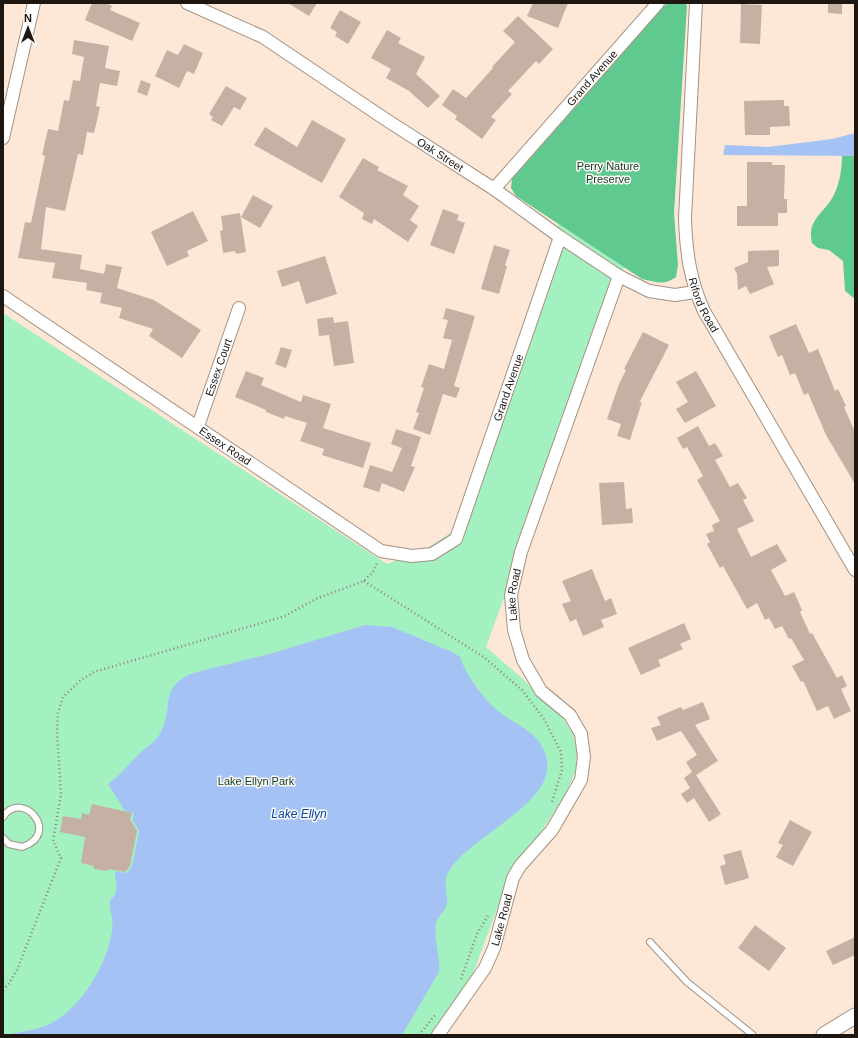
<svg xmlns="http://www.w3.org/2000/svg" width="858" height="1038" viewBox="0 0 858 1038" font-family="Arial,sans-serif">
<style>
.green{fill:#a3f0c1}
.forest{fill:#60c98f}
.water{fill:#a4c3f4}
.building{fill:#c6b0a4}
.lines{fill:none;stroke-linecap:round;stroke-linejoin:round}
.service-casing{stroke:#a49182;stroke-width:8}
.minor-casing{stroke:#a49182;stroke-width:14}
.tertiary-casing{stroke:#a49182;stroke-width:17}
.path{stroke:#908278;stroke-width:2.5;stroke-dasharray:1 3;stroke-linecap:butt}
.service{stroke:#fff;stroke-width:6}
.minor{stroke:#fff;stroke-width:12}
.tertiary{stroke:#fff;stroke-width:15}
.labels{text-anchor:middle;stroke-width:3;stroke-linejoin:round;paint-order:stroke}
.street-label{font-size:11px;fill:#1d1611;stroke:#fdf9f5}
.park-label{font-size:11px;fill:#0c3922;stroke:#fdf9f5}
.water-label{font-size:12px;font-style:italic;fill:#0345a0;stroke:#fdf9f5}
</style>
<rect width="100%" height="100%" fill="#fde8d8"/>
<path class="green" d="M 558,224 L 624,267 L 486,647 L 522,678 L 544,701 L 562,717 L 573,734 L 577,751 L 576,770 L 564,797 L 515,871 L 500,901 L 471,979 L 431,1035 L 3,1035 L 3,313 L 387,564 L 426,549 L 452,532 Z"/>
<g class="forest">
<path d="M 667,3 L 685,3 L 687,6 L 674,213 L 678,265 L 676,277 C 664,286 656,282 642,279 L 516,196 L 511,188 L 512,179 Z"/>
<path d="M 842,155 L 855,156 L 855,299 L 845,291 L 843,261 L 829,250 L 818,248 L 812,243 C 807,222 820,216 831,200 C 839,188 842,170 842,155 Z"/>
</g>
<g class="water">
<path d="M 855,133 L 855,156 L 723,155 L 725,145 L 768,147 L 832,139 Z"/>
<path d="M 365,625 L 392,627 L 452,652 L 460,657 C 465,673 484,700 498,711 C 517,726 543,733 547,761 C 554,805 467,837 448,873 C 443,882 448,893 447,903 C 446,911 437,916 436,924 C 433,940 441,956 439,972 L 402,1035 L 3,1035 C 16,1033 30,1031 42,1027 C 77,1016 108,965 112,930 C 114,919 109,910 110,900 C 121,891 115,883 115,871 L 127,873 L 132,866 L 139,831 L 132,819 L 134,813 L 125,811 L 108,784 C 121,775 126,767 137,756 C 145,748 156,742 161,732 C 175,706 157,689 193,673 L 273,653 Z"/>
</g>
<g class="building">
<path d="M 92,3 L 106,3 L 112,6 L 110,10 L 140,23 L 132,41 L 85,20 Z"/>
<path d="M 288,3 L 317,3 L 309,16 Z"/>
<path d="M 533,3 L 568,3 L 558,28 L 527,16 Z"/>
<path d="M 828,3 L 842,3 L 842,14 L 828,13 Z"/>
<path d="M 741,4 L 762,5 L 760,44 L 740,43 Z"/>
<path d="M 340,10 L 361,22 L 348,44 L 335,36 L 337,32 L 330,28 Z"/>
<path d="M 518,16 L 553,49 L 539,64 L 536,61 L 508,91 L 512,94 L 491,117 L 496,120 L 482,139 L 455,119 L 457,116 L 442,105 L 453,89 L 466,98 L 493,68 L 492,67 L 515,42 L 503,31 Z"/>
<path d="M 387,30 L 401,38 L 398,43 L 425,57 L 416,74 L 440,96 L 428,108 L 409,91 L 386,78 L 391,69 L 371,58 Z"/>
<path d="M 74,40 L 109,46 L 105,68 L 120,71 L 117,86 L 100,83 L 96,106 L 100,107 L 94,133 L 87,132 L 83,155 L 78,154 L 65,211 L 46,207 L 41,249 L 82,255 L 80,269 L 104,274 L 106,264 L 122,267 L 117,288 L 154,300 L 201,330 L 182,358 L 149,336 L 153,329 L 119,318 L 122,308 L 100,303 L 102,293 L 86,290 L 87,283 L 52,278 L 55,263 L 18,258 L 25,222 L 31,223 L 45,156 L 42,155 L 48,129 L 58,131 L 64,100 L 69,101 L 73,80 L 80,81 L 84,57 L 72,54 Z"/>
<path d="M 184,44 L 203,53 L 194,74 L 187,71 L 179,88 L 155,76 L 167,50 L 178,55 Z"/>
<path d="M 141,80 L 151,84 L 147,96 L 137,92 Z"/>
<path d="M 226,86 L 247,98 L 240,110 L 234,107 L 222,126 L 211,120 L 213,117 L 209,114 Z"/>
<path d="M 784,100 L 784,106 L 789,106 L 790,126 L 770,127 L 770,135 L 745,135 L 744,101 Z"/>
<path d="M 312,120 L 346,139 L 322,183 L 254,145 L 265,127 L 297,147 Z"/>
<path d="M 363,158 L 379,167 L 377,170 L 408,186 L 403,195 L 419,206 L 410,220 L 418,226 L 408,242 L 374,219 L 372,224 L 362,219 L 364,213 L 339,197 Z"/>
<path d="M 747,162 L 772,162 L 772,165 L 785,165 L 784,199 L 787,199 L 787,213 L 778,213 L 778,226 L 737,226 L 737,206 L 747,206 Z"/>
<path d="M 253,195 L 273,206 L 260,228 L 241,217 Z"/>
<path d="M 443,209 L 459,215 L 457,220 L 465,223 L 454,254 L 430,245 Z"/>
<path d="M 193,211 L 208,241 L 187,251 L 189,256 L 167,266 L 151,232 Z"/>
<path d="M 240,213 L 246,252 L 236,254 L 235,251 L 223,253 L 220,231 L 223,230 L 221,216 Z"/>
<path d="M 494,245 L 510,250 L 505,265 L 507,266 L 499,294 L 481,289 Z"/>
<path d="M 779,250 L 779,266 L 767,267 L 774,284 L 750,294 L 746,286 L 738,290 L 737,274 L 734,268 L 748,262 L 748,251 Z"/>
<path d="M 325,256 L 337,294 L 306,304 L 299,281 L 282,287 L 277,271 Z"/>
<path d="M 446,308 L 475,316 L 454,386 L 460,388 L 456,398 L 443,394 L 430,435 L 413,429 L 419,413 L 416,412 L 424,388 L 421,387 L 429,364 L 444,369 L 452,340 L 443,338 L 448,320 L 443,319 Z"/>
<path d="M 333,317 L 334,323 L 348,321 L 354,363 L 334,366 L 329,335 L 319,336 L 317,319 Z"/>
<path d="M 796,324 L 809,353 L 818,349 L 835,391 L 838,389 L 846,406 L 844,407 L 855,432 L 855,484 L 826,435 L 808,393 L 804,395 L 795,373 L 790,375 L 782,355 L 778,357 L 769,336 Z"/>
<path d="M 643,332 L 669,345 L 639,403 L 642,402 L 630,440 L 617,436 L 621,424 L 607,419 L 619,384 L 626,370 L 624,369 Z"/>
<path d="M 281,347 L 292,350 L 286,368 L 275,364 Z"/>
<path d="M 246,371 L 264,378 L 261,385 L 301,402 L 303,395 L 331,404 L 323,428 L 371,443 L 363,468 L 322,455 L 324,449 L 300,441 L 307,423 L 285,416 L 284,419 L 266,412 L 266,410 L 235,397 Z"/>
<path d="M 696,371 L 716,406 L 685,423 L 676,409 L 688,402 L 676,382 Z"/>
<path d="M 698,426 L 709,446 L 715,443 L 723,456 L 715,460 L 730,487 L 738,483 L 747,498 L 743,500 L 754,521 L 737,529 L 751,557 L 777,544 L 787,561 L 771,570 L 785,596 L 794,592 L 802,610 L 800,612 L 810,634 L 812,633 L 837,678 L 842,675 L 847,686 L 841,689 L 851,711 L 834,719 L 828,706 L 817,711 L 803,681 L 801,682 L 792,666 L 804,660 L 791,638 L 789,639 L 782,626 L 775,629 L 769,618 L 765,620 L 757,603 L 747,609 L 723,566 L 720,568 L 707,544 L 710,542 L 706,534 L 714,531 L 712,525 L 720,521 L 697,480 L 703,476 L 687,447 L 683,449 L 677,438 Z"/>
<path d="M 396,429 L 421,437 L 411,466 L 415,467 L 404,492 L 382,483 L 379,492 L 363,487 L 370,465 L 392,472 L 402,448 L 391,444 Z"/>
<path d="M 624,482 L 626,509 L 632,508 L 633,523 L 602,525 L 599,483 Z"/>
<path d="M 592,569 L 605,601 L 611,598 L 617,614 L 601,620 L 604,627 L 583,636 L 576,619 L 570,622 L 562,604 L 571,601 L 562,581 Z"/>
<path d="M 684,623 L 691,639 L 680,644 L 683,649 L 658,660 L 661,666 L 641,675 L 628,648 Z"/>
<path d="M 703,702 L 710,719 L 695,725 L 718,761 L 696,775 L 721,814 L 709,822 L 694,798 L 687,803 L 681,794 L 690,788 L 684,778 L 692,772 L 686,762 L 697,755 L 681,731 L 657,741 L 651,728 L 661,725 L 657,717 L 681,707 L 683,710 Z"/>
<path d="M 92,804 L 132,813 L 130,819 L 137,831 L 130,866 L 125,872 L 109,869 L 108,871 L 94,869 L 94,866 L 81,863 L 85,837 L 60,832 L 63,816 L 81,819 L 82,813 L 89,815 Z"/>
<path d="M 790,820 L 812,832 L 793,866 L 776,857 L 783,845 L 778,843 Z"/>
<path d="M 741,850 L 749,878 L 725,885 L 720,866 L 726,864 L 723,855 Z"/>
<path d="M 755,925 L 786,948 L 769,971 L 738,948 Z"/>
<path d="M 855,937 L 855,955 L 833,965 L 826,951 Z"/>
</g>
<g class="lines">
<defs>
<g id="service">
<path d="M 3,817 C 22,788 62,834 22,847 L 9,844 L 3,838"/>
<path d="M 650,942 L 687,982 L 753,1035"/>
</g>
<g id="minor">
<path id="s1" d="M 187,3 L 263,37 L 385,119 L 494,189 L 560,237 L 619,276 L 649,291 L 675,295 L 695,292"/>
<path id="s2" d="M 696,3 L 685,218 C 686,251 690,281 704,311 L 855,570"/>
<path d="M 3,138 L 34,3"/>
<path id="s3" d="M 494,189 L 658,3"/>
<path id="s4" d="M 3,296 L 381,551 L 412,556 L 432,554 L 456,539 L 560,237"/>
<path id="s5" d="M 198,426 L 239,308"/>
<path id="s6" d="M 438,1035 L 485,968 L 494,948 L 513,878 L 520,866 L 552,830 L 581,780 L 584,757 L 581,734 L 570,715 L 541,691 L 523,660 L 514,630 L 511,595 L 521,552 L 619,276"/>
</g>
<path id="tertiary" d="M 824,1035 L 855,1016"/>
</defs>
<use href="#service" class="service-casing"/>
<use href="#minor" class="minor-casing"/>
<use href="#tertiary" class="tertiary-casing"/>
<g class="path">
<path d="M 364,581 L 485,658 L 522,690 L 544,719 L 561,752 L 562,770 L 552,802"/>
<path d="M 461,979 L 477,934 L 489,914"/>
<path d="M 3,990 L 8,985 L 17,970 L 61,858 L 53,841 L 61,794 L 57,732 L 58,713 L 63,697 L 81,680 L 94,672 L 285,616 L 318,598 L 364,581 L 373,572 L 377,563"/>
<path d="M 419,1035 L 435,1015"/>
</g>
<use href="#service" class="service"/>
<use href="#minor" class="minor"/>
<use href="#tertiary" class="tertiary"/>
</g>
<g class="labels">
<g class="street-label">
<text dy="4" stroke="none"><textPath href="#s3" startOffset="148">Grand Avenue</textPath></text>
<text dy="4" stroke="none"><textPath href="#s1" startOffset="296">Oak Street</textPath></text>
<text dy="4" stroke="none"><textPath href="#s2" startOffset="305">Riford Road</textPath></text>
<text dy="4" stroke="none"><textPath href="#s5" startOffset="62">Essex Court</textPath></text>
<text dy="4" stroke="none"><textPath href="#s4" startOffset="696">Grand Avenue</textPath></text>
<text dy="4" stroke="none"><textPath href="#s4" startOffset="268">Essex Road</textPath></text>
<text dy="4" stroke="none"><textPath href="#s6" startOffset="505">Lake Road</textPath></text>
<text dy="4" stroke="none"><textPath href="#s6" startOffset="133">Lake Road</textPath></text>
</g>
<g class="park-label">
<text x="608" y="170">Perry Nature<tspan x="608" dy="13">Preserve</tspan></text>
<text x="256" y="785">Lake Ellyn Park</text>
</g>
<g class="water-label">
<text x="299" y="818">Lake Ellyn</text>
</g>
</g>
<rect width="858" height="1038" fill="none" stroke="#1d1611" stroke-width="8"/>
<g transform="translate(28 28)" stroke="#fdf9f5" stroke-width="3" paint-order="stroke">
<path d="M0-3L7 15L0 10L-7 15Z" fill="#1d1611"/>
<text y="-6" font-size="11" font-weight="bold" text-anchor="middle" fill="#1d1611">N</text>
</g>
</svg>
